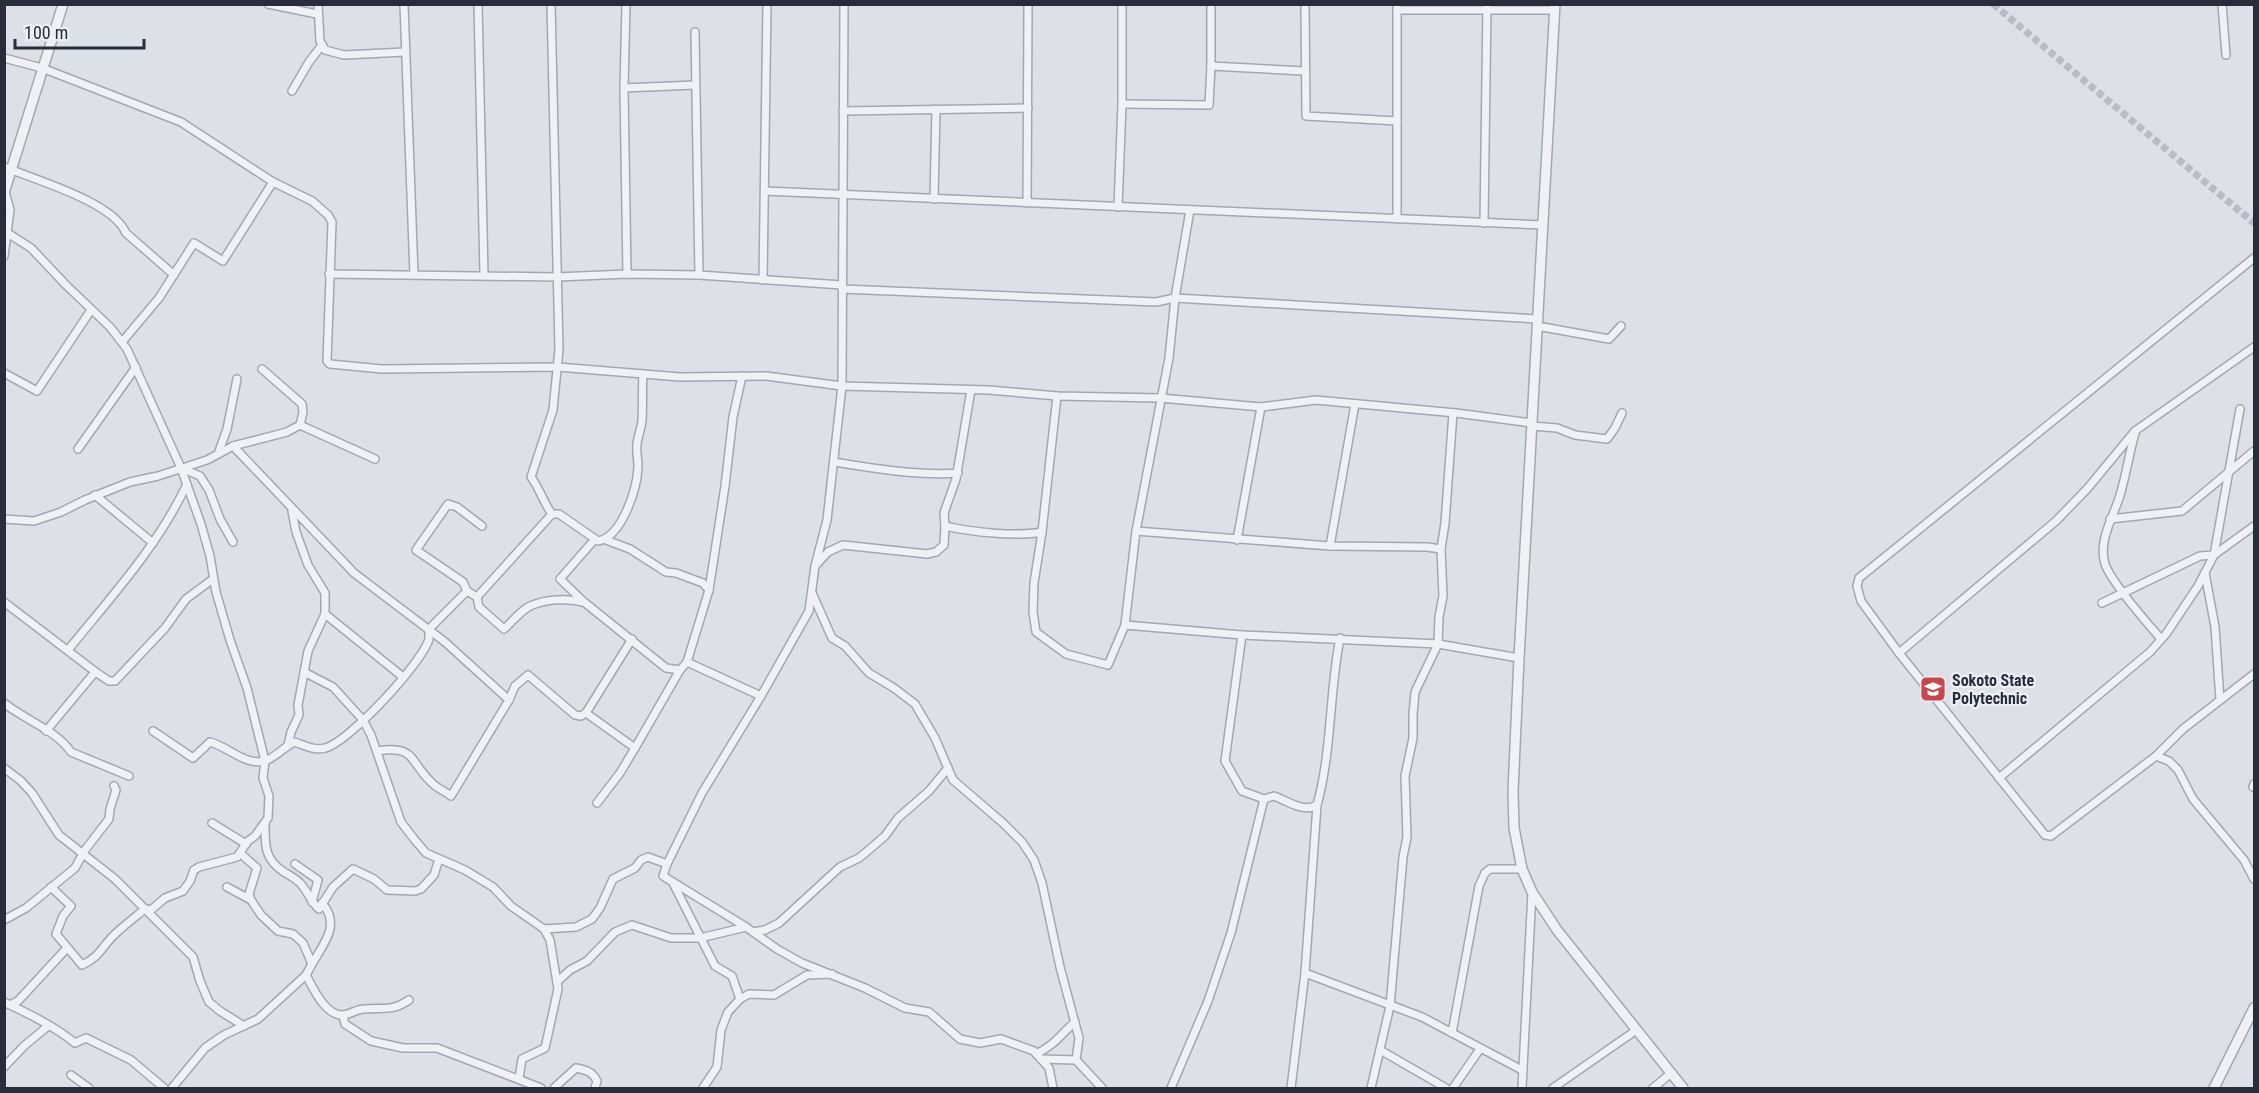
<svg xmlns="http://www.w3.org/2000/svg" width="2259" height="1093" viewBox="0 0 2259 1093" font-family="'Roboto Condensed',sans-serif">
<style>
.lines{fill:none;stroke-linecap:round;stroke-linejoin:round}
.minor-tunnel{stroke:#b9bcc5;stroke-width:7;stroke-dasharray:7 3.5;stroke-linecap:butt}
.minor-casing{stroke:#a3a7b0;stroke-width:10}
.tertiary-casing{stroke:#a3a7b0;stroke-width:12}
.minor{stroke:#f0f1f5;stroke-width:7}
.tertiary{stroke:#f0f1f5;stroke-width:9}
.labels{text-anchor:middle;stroke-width:4.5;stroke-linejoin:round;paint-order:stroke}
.poi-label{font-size:16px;font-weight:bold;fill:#282d3c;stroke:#edeff4;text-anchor:start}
</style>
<rect width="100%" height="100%" fill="#dde0e7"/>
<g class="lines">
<path class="minor-tunnel" d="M 1993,4 L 2254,223"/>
<defs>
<g id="minor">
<path d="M 268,4 L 317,14"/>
<path d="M 318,4 L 320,41 L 325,50 L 344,55 L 405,52"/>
<path d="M 404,4 L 414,275"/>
<path d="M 478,4 L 484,275"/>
<path d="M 626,4 L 624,88 L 627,274"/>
<path d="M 1211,4 L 1211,66"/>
<path d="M 1305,4 L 1306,116 L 1397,121"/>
<path d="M 1397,4 L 1397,219"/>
<path d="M 2222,4 L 2226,55"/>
<path d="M 1397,10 L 1555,10"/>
<path d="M 695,32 L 699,275"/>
<path d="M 4,58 L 42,68 L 181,122 L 273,182 L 312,201 L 328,215 L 332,222 L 327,361 L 330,364 L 382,369 L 558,367 L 680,377 L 766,376 L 842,386 L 989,390 L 1057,396 L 1160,398 L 1261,407 L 1316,400 L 1456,413 L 1532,423"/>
<path d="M 624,88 L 695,85"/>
<path d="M 292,91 L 309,62 L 322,45"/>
<path d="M 1122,104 L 1209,105 L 1211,66 L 1304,71"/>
<path d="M 843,111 L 1028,108"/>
<path d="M 4,167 C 36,180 113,202 126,233 L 174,275"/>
<path d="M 765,191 L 1542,225"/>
<path d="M 934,199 L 936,109"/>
<path d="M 1027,203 L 1028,4"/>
<path d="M 1118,207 L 1122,104 L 1122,4"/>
<path d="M 1484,223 L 1487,4"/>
<path d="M 4,256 L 10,210 L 5,192"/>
<path d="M 2254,258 L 1859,578 L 1857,586 L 1861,601 L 1899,653 L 2045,835 L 2051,836 L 2156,756 L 2183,729 L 2254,674"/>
<path d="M 329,274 L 557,277 L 627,274 L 699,275 L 842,285"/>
<path d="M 763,280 L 767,4"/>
<path d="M 842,289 L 1156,302 L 1175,298 L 1537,319"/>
<path d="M 1537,326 L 1609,339 L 1621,326"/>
<path d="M 122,342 L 159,298 L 194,243 L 223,261 L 273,182"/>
<path d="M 262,369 L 302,404 L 303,412 L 300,425"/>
<path d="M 4,373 L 37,391 L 91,310"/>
<path d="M 742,376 L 733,417 L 725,486 L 709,590 L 687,662 L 761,696"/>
<path d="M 1057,396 L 1042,532 L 1034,583 L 1033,612 L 1036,632 L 1066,654 L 1108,665 L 1125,625 L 1242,635 L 1438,644 L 1519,658"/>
<path d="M 1532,426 L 1557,428 L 1575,435 L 1607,439 L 1615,428 L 1622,413"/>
<path d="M 2135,433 C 2130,451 2127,469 2122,488 C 2117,512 2097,538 2105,564 C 2111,582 2147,623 2161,639"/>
<path d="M 233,446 L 354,573 L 445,642 L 509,700 L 451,796 C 445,791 436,788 431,782 C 409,761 416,745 377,751"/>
<path d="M 78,449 L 136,367"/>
<path d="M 218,454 L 227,429 L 237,379"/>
<path d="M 834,462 C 871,468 920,476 958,473"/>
<path d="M 181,468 L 200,476 L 209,490 L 220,519 L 233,542"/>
<path d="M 95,495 L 153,543"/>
<path d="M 552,514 L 559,514 L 598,541 C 622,537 637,489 638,467 C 638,459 636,451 637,444 C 638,436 641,429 642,421 C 643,405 642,389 643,374"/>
<path d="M 4,519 L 34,521 L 61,512 L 85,500 L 130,482 L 158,476 L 207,460 L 233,446 L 287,432 L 300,425 L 375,459"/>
<path d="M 2110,519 L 2182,511 L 2254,451"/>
<path d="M 945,526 C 971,532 1016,537 1042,532"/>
<path d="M 1136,531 L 1330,546 L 1427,547 L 1441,549"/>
<path d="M 595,539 L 560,579 L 584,602 L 666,668 L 680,670 L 687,662"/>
<path d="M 606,540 L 630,549 L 666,572 L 676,573 L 703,583 L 709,590"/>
<path d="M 1237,540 L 1261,407"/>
<path d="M 1330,546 L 1355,404"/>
<path d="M 816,565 L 828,552 L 843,545 L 927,554 L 936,552 L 944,545 L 945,526 L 944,513 L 956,479 L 971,390"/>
<path d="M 2205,573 L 2215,627 L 2220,700"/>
<path d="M 467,591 L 463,582 L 416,550 L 448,504 L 457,507 L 482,526"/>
<path d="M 812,593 L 832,638 L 845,646 L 869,673 L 894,688 L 915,704 L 935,738 L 953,780 L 1003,823 L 1022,842 L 1034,860 L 1042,883 L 1060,967 L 1079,1038 L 1076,1060 L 1102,1088"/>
<path d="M 477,597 L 479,607 L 504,629 C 512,622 520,611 530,606 C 546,599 566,598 583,602"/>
<path d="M 4,602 L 97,673 L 109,681 L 115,681 L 165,628 L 186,599 L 213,579"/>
<path d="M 2102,603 L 2200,556 L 2214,555 L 2240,409"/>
<path d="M 325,614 L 403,677"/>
<path d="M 1125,625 L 1136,531 L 1169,358 L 1175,298 L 1190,210"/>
<path d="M 1242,635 L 1225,761 L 1242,791 L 1264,799 L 1274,796 C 1287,801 1304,813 1317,805 C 1332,751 1329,694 1340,638"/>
<path d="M 68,650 C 111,597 158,546 187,484"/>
<path d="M 1899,653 L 2056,521 L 2087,489 L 2135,431 L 2254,347"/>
<path d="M 304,672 L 333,687 L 363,720 L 371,735 L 401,822 L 414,839 L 426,853 L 465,870 L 493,887 L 511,906 L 544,929 L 576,927 L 592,919 L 600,908 L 613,879 L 635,868 L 641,860 L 648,857 L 667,864 L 663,876 L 746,927 L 777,949 L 802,963 L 865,988 L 905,1008 L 929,1012 L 960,1039 L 980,1043 L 1001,1039 L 1034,1051 L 1049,1068 L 1053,1088"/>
<path d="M 509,700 L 515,686 L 528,675 L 575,715 L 581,716 L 586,713 L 632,639"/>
<path d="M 4,703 C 25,720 56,730 71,752 L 129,776"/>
<path d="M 586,713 L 635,748 L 680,670"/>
<path d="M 46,731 L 95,672"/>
<path d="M 153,731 L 193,758 L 210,742 C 229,747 245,766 265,761 C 276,757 284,747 294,742 C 305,745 314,751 325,748 C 348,743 423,662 429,639 C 429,638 429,630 429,629 L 467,591 L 477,597 L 552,514 C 543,502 540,489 531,477 L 553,410 L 559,349 L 551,4"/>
<path d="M 288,745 L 291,732 L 299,715 L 298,705 L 308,651 L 325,614 L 325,593 L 308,565 L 296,532 L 292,511"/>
<path d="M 2156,756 L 2169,761 L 2178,770 L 2193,799 L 2244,860 L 2254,879"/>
<path d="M 4,768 L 21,781 L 32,793 L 59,835 L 115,879 L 145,909 L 151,910 L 165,898 L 183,891 L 190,881 L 194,870 L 199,867 L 237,857 L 248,841 L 255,836 L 268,818 L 269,796 L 263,778 L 265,761 L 247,688 L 230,640 L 216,592 L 210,556 L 201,524 L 181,468 L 127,349 L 110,327 L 66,285 L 31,248 L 9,234"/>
<path d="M 1999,778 L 2150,652 L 2166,634 L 2198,586 L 2214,555 L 2254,526"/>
<path d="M 2253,787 L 2254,784"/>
<path d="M 597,803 L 620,773 L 635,748"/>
<path d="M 212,823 L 246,844"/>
<path d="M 265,823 C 265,845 264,859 284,872 C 289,875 295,878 300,883 C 307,890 310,901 319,909 L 333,887 L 353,869 L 374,879 L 387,890 L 415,891 L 421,889 L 434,875 L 439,859"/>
<path d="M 295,864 L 318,880 L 312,902"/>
<path d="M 667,864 L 702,793 L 761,696 L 809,611 L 815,566 L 827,520 L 842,386 L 844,4"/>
<path d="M 673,883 L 715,966 L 732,976 L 740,999"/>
<path d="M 51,887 L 71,906 L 63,916 L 56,934 L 82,965 C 99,957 100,950 112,937 C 123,926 134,918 145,909 L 193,957 L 200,981 L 209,1002 L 220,1011 L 244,1026"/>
<path d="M 227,887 L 251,900"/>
<path d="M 4,920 L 26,908 L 75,868 L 85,850 L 109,819 L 110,809 L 116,790 L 114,786"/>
<path d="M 753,932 L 765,930 L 779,923 L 840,867 L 859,858 L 871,848 L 885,836 L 898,818 L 929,791 L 948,768"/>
<path d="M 312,964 C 324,943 341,925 322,903"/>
<path d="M 1305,973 L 1422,1017 L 1522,1070"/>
<path d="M 306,975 C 313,988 325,1015 342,1015 C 349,1015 357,1009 364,1009 C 384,1007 391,1012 409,1000"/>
<path d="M 557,982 L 570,970 L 587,961 L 615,932 L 632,925 L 671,938 L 700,938 L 746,927"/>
<path d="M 4,1002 C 29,1014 54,1026 75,1043 L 86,1038 L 131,1060 L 164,1088"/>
<path d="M 10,1005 L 18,1001 L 67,948"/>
<path d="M 343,1016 L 345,1024 L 371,1041 L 403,1048 L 437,1048 L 541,1088"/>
<path d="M 1452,1033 L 1479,886 L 1485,873 L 1490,869 L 1522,869"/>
<path d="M 1380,1050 L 1446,1088"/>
<path d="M 1036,1054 C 1055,1045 1061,1034 1075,1022"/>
<path d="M 1041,1059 L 1076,1060"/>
<path d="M 4,1067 L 24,1046 L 48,1026"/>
<path d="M 71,1075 L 89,1088"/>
<path d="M 519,1079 L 522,1059 L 545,1048 L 558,989 L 550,940 L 544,929"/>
<path d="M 172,1088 L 205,1048 L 224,1035 L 258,1019 L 306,975 L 312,964 L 303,943 L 293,934 L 278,931 L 261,915 L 251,900 L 249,894 L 257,868 L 241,854"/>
<path d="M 554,1088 L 576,1068 C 586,1070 593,1072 597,1081 L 595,1088"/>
<path d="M 703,1088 L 717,1067 L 721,1030 L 728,1012 L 740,999 L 749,994 L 774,995 L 807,975 L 832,974"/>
<path d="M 1171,1088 L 1208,1001 L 1231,933 L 1264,799"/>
<path d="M 1291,1088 L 1305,973 L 1317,805"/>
<path d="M 1371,1088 L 1390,1006 L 1403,857 L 1407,837 L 1405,776 L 1413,738 L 1413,714 L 1415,692 L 1438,644 L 1439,617 L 1443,596 L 1441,549 L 1445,523 L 1453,413"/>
<path d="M 1453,1088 L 1480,1049"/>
<path d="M 1522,1088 L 1532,892"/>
<path d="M 1553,1088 L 1635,1031"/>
<path d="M 1653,1088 L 1670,1074"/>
</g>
<g id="tertiary">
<path d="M 1555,4 L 1519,658 L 1513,791 L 1514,828 L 1522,869 L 1532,892 L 1557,930 L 1683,1088"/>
<path d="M 4,193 L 63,4"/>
<path d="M 2214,1088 L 2254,1008"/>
</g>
</defs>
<use href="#minor" class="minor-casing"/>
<use href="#tertiary" class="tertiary-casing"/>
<use href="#minor" class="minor"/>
<use href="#tertiary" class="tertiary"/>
</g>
<defs>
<symbol id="university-square" viewBox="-11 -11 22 22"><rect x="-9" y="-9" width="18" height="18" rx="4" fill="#c7474d" stroke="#edeff4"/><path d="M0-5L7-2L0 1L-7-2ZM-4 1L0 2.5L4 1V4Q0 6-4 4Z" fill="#fff"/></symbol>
</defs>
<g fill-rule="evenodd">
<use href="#university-square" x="1918" y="674" width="30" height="30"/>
</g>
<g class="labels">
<g class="poi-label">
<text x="1952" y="686">Sokoto State<tspan x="1952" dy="18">Polytechnic</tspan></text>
</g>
</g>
<rect width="2259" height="1093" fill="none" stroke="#282d3c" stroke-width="12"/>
<path d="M15 39v9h129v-9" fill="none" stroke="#282d3c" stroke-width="3"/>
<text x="24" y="39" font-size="18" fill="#282d3c" stroke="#edeff4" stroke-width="4.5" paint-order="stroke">100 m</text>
</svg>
